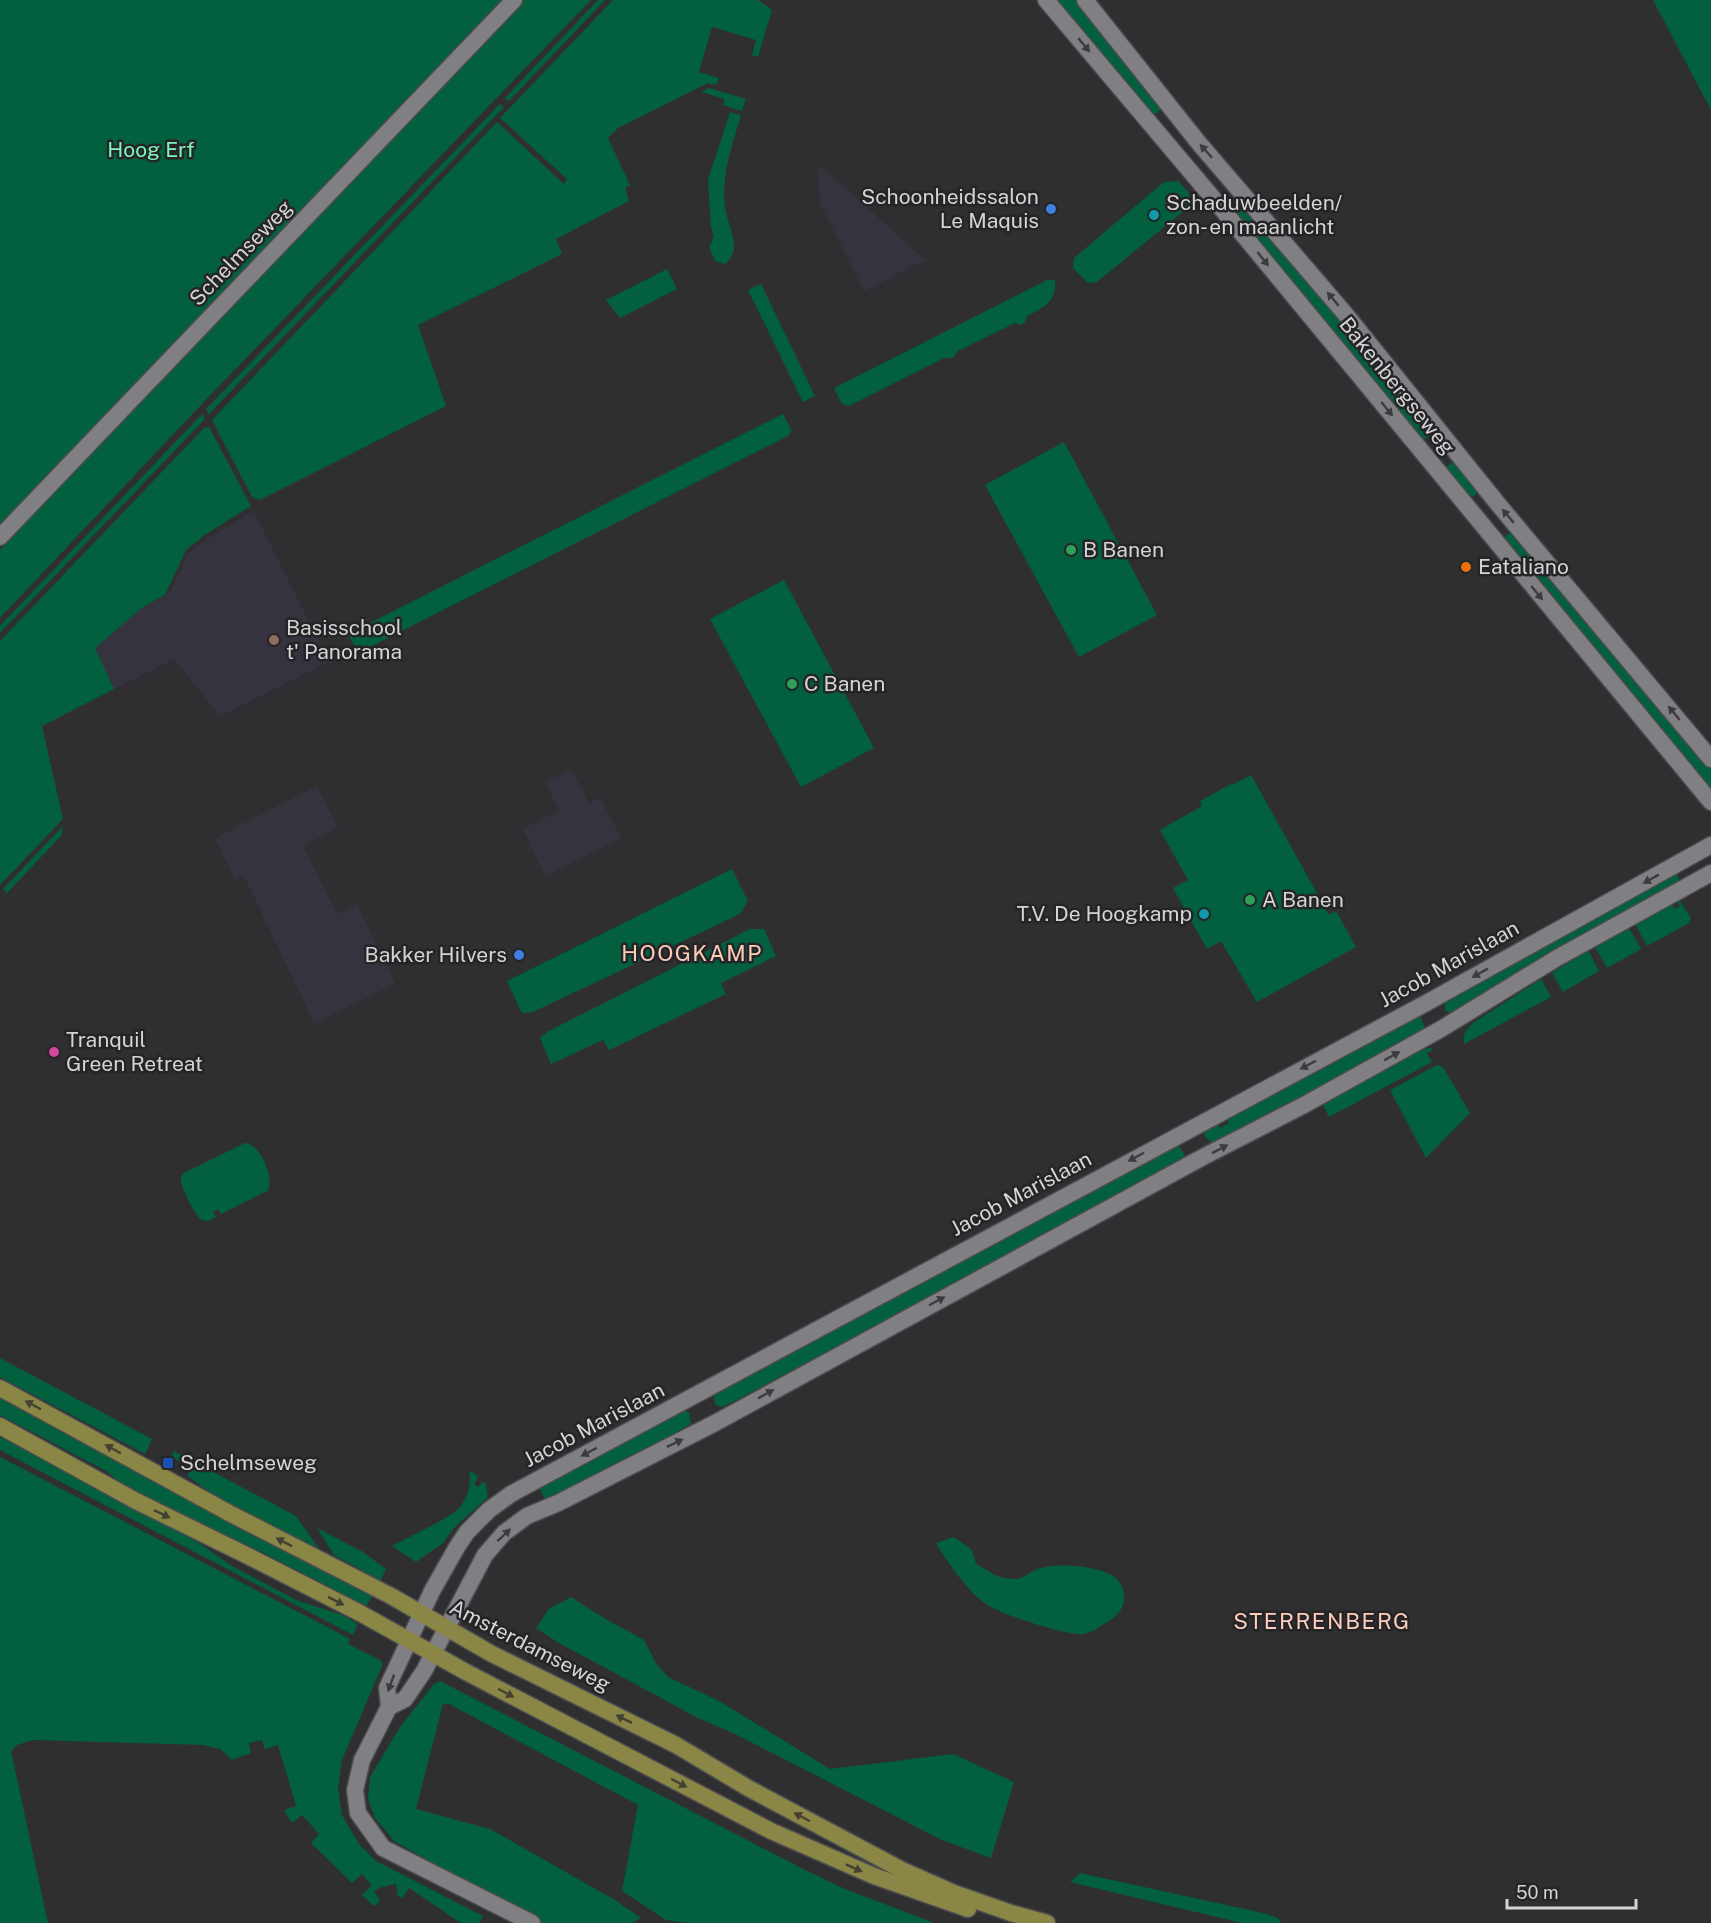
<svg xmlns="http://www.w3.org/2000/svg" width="1711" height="1923" viewBox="0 0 1711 1923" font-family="'Public Sans',sans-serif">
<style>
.built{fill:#35343e}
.green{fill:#02603e}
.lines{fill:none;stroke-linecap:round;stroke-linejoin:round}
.tertiary-casing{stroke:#4c4c4f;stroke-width:19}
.secondary-casing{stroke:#4c4c4f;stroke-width:19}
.primary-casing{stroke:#4c4c4f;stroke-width:19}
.tertiary{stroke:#807f83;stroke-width:16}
.secondary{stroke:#807f83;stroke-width:16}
.primary{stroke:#898646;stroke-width:16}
.oneway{fill:#3c3c3f}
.oneway2{fill:#434231}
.shop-dot{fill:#3f7fe0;stroke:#252528;stroke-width:2}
.culture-dot{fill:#0f9aa8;stroke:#252528;stroke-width:2}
.leisure-dot{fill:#2e9e5b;stroke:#252528;stroke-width:2}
.food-dot{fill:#e8710a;stroke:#252528;stroke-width:2}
.education-dot{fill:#8d6e63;stroke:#252528;stroke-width:2}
.hotel-dot{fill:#d1479c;stroke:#252528;stroke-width:2}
.transit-dot{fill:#1a4fb4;stroke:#252528;stroke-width:2}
.labels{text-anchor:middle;stroke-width:5;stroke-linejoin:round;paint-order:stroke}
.park-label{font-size:21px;fill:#7ef6bc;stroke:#252528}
.poi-label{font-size:21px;fill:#d4d4d6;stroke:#252528;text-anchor:start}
.street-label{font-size:21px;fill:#d4d4d6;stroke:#252528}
.neighbourhood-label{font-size:22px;letter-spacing:1.5px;fill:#fccdb9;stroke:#252528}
</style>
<rect width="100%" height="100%" fill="#2f2f32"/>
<g class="built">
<path d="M 823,168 L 925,260 L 864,291 L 820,203 L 818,170 Z"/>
<path d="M 254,511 L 329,662 L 220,716 L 174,659 L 114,689 L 94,648 L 143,607 L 170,592 L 189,553 L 205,540 Z"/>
<path d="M 571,769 L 589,803 L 600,798 L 621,838 L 545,876 L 523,829 L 559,811 L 545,782 Z"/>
<path d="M 317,786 L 338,828 L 303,846 L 337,914 L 357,904 L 395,984 L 314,1023 L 244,876 L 235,879 L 215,838 Z"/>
</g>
<g class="green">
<path d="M 0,0 L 502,0 L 0,526 Z"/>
<path d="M 524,0 L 591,0 L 200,406 L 0,618 L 0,550 Z"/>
<path d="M 598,0 L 605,0 L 509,101 L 505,98 Z"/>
<path d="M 613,0 L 758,0 L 772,10 L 758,57 L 752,55 L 756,40 L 712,27 L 699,72 L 719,78 L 716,85 L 708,83 L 618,128 L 608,138 L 630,185 L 625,188 L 629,201 L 556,239 L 562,254 L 418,325 L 446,406 L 260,500 L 252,497 L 212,420 L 497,122 L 564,184 L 567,179 L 500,118 Z"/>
<path d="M 1053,0 L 1080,0 L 1162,107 L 1157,114 L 1145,110 Z"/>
<path d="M 1653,0 L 1711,0 L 1711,110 Z"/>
<path d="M 709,88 L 746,99 L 742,111 L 723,105 L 725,99 L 701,92 Z"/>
<path d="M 500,104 L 504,107 L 209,414 L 206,409 Z"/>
<path d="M 730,112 L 741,115 C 732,146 721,175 725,207 C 727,226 744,249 725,264 L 715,261 L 709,247 L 714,237 L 711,227 L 708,180 Z"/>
<path d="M 1178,181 L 1189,193 L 1191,205 L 1097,282 L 1088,283 L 1073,268 L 1074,258 L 1164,182 Z"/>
<path d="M 1234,200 L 1241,202 L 1428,425 L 1429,437 L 1423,439 L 1414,436 L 1227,208 L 1230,201 Z"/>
<path d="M 667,269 L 677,289 L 620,318 L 606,300 Z"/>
<path d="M 1047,280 L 1055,280 C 1056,303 1045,307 1027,316 L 1025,322 L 1021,325 L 1015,323 L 958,351 L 953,358 L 944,358 L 849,406 L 842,404 L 834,388 Z"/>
<path d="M 761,284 L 815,396 L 803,402 L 748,290 Z"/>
<path d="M 202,414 L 205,419 L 0,633 L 0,626 Z"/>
<path d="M 783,414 L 792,431 L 788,436 L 362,651 L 357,651 L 348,634 Z"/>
<path d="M 209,427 L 251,506 L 203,536 L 186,550 L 165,595 L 143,607 L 95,648 L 114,689 L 42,726 L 63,819 L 0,885 L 0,641 L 204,428 Z"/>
<path d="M 1064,442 L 1157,615 L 1079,657 L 985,485 Z"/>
<path d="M 1455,460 L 1478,491 L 1474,496 L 1467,496 L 1445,468 Z"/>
<path d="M 1511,533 L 1711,768 L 1711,793 L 1504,540 L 1506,535 Z"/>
<path d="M 784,580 L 874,748 L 801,787 L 710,619 Z"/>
<path d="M 1251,775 L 1329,915 L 1336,911 L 1356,947 L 1257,1002 L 1221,941 L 1207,949 L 1173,888 L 1188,880 L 1160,830 L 1202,806 L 1200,801 L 1231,784 L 1232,785 Z"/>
<path d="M 63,826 L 61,836 L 7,893 L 3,889 Z"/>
<path d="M 732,869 L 748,901 L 740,914 L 533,1012 L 522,1013 L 507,981 Z"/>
<path d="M 1675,871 L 1680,881 L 1561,947 L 1452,1014 L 1445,1010 L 1445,1002 Z"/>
<path d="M 1680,901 L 1691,918 L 1689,923 L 1647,946 L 1635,924 L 1672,904 L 1675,909 L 1680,906 L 1677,902 Z"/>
<path d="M 1629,928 L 1641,949 L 1607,968 L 1595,947 Z"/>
<path d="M 750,929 L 764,929 L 776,956 L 721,983 L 726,994 L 609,1050 L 603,1040 L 551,1064 L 540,1038 L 547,1032 Z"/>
<path d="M 1588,950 L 1599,971 L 1563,992 L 1552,973 Z"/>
<path d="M 1541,979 L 1551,997 L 1464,1044 C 1462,1033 1467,1028 1476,1021 Z"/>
<path d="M 1420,1016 L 1425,1028 L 1422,1031 L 1219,1142 L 1213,1143 L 1205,1137 L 1203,1131 L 1215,1121 L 1220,1128 L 1229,1123 L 1225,1115 Z"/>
<path d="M 1429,1048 L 1434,1049 L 1427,1053 L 1432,1062 L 1329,1117 L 1322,1103 L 1416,1053 L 1419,1050 Z"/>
<path d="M 1437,1065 L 1443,1067 L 1470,1113 L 1426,1158 L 1390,1090 Z"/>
<path d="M 245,1143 C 260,1144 276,1179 267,1191 L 221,1214 L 218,1209 L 213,1212 L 216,1217 C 211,1220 207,1222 202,1220 C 196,1217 182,1189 181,1182 C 181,1177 181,1177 184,1173 Z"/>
<path d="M 1178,1145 L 1185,1155 L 1184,1161 L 725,1406 L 720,1407 L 715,1404 L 713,1392 Z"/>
<path d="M 0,1358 L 152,1439 L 145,1454 L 0,1377 Z"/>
<path d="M 0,1398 L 373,1595 L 366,1606 L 260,1551 L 177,1517 L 143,1500 L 106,1471 L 0,1415 Z"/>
<path d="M 684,1409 L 689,1413 L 691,1424 L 562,1494 L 545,1499 L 538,1485 Z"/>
<path d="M 0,1437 L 180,1530 L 232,1566 L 296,1600 L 342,1615 L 358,1624 L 353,1635 L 0,1450 Z"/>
<path d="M 174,1451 L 296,1516 L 323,1554 L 234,1509 L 187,1476 L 190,1467 L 171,1457 Z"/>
<path d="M 0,1457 L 350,1639 L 348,1644 L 382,1661 L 382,1666 L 342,1760 L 338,1788 L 342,1815 L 359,1844 L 376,1861 L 483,1916 L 479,1923 L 461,1923 L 409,1888 L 402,1898 L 398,1896 L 396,1884 L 382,1887 L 374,1891 L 380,1901 L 374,1906 L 362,1895 L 372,1885 L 362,1874 L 352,1883 L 311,1843 L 319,1834 L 302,1815 L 292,1823 L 284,1810 L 296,1806 L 278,1745 L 265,1749 L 262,1740 L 249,1743 L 251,1753 L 232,1760 L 220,1749 L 203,1745 L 33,1740 L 17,1745 L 11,1751 L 48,1923 L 0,1923 Z"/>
<path d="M 471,1471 L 478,1477 L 474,1484 L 478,1487 L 483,1482 L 486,1484 L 488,1497 L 454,1528 L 443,1543 L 416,1562 L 392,1546 C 412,1535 438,1524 456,1511 C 467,1502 472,1485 469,1472 Z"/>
<path d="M 317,1528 L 363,1552 L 386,1569 L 379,1583 L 366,1576 L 362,1570 L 334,1555 Z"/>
<path d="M 954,1537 L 972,1550 L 976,1564 C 985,1568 995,1577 1005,1578 C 1024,1582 1024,1574 1038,1569 C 1055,1562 1104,1566 1117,1579 C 1122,1584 1125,1593 1124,1600 C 1123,1613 1111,1620 1101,1626 C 1095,1630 1087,1635 1080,1634 C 1062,1634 1004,1615 989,1606 C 969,1594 948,1563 936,1543 Z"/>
<path d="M 571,1597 L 604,1618 L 644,1640 L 657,1665 L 668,1677 L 719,1701 L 830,1769 L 953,1754 L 1014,1782 L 991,1858 L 942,1840 L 735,1734 L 698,1718 L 559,1643 L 536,1628 L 549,1609 Z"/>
<path d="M 440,1681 L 807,1871 L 843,1888 L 934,1923 L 688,1923 L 666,1920 L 622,1891 L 638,1805 L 449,1704 L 443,1704 L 416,1809 L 490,1829 L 615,1900 L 641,1918 L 632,1923 L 543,1923 L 515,1910 L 394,1841 L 375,1818 L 368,1799 L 370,1777 L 400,1727 L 433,1685 Z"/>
<path d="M 1080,1873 L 1263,1913 L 1278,1918 L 1281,1923 L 1242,1923 L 1070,1882 Z"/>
</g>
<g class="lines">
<defs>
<g id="tertiary">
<path d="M 1046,0 L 1212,197 L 1711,802"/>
<path d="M 1085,0 L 1198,142 L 1347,316 L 1498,504 L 1711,759"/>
<path d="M 389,1707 L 405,1699 L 424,1671 L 485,1555 L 504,1533 L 527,1516 L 558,1503 L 715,1423 L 1203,1157 L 1304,1105 L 1441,1029 L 1557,958 L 1711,873"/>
<path d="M 532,1923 L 383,1848 L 358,1813 L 355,1790 L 362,1760 L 389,1707 L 387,1688 L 432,1591 L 457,1547 L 467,1532 L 489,1510 L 511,1494 L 537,1480 L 1428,1002 L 1711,845"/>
</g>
<path id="secondary" d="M 0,537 L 514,0"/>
<g id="primary">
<path d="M 0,1388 L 231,1514 L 391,1596 L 492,1654 L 676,1745 L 748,1788 L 902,1870 L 954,1893 L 1011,1913 L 1047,1923"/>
<path d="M 0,1426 L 136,1501 L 246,1555 L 360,1613 L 466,1672 L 771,1831 L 874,1876 L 968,1909"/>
</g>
</defs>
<use href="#tertiary" class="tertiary-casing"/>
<use href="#secondary" class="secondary-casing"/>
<use href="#primary" class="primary-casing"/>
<use href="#tertiary" class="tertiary"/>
<use href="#secondary" class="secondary"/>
<use href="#primary" class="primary"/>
</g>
<defs><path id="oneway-solid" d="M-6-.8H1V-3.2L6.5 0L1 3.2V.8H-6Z" transform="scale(1.5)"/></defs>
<g class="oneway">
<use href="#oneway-solid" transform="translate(1084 45) rotate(50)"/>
<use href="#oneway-solid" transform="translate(1206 151) rotate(-132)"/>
<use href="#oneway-solid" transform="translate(1263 259) rotate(51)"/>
<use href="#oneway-solid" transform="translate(1333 299) rotate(-130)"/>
<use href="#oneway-solid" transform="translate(1387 409) rotate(51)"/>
<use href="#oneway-solid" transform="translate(1508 516) rotate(-130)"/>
<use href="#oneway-solid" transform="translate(1537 593) rotate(51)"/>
<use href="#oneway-solid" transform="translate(1674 713) rotate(-129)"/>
<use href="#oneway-solid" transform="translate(1651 879) rotate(151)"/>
<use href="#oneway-solid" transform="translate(1480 973) rotate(151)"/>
<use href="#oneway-solid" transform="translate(1392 1056) rotate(-29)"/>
<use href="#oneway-solid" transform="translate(1308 1065) rotate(152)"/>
<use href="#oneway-solid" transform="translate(1220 1149) rotate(-27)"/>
<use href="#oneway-solid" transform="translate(1136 1157) rotate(152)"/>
<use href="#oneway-solid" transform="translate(937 1301) rotate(-28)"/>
<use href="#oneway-solid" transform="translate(766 1394) rotate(-29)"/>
<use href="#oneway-solid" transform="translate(675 1443) rotate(-26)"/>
<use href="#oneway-solid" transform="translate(589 1452) rotate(152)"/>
<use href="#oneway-solid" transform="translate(504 1535) rotate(-43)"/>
<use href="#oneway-solid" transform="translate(391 1683) rotate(110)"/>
</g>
<g class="oneway2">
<use href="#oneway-solid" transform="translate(33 1405) rotate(-152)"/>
<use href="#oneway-solid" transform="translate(113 1449) rotate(-151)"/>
<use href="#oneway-solid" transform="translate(162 1514) rotate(26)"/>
<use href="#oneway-solid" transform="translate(284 1542) rotate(-153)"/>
<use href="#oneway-solid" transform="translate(336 1601) rotate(27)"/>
<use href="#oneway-solid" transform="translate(506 1693) rotate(28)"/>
<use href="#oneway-solid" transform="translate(624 1719) rotate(-154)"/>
<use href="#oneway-solid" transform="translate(679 1783) rotate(28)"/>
<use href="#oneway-solid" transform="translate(802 1817) rotate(-152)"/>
<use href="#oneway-solid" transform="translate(854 1868) rotate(24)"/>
</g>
<g class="shop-dot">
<circle cx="1051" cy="209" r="6"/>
<circle cx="519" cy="955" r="6"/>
</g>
<g class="culture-dot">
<circle cx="1154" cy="215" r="6"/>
<circle cx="1204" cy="914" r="6"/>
</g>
<g class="leisure-dot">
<circle cx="1071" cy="550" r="6"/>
<circle cx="792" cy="684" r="6"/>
<circle cx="1250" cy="900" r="6"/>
</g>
<circle class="food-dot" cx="1466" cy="567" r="6"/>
<circle class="education-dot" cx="274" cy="640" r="6"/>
<circle class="hotel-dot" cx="54" cy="1052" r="6"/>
<rect class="transit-dot" x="162" y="1457" width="12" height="12" rx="3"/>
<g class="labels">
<g class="park-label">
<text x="151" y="157">Hoog Erf</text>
</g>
<g class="poi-label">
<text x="1039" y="204" text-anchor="end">Schoonheidssalon<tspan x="1039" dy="24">Le Maquis</tspan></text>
<text x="1166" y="210">Schaduwbeelden/<tspan x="1166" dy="24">zon- en maanlicht</tspan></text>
<text x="1083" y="557">B Banen</text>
<text x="1478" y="574">Eataliano</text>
<text x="286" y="635">Basisschool<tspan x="286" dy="24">t' Panorama</tspan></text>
<text x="804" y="691">C Banen</text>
<text x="1262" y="907">A Banen</text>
<text x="1192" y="921" text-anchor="end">T.V. De Hoogkamp</text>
<text x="507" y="962" text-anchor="end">Bakker Hilvers</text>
<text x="66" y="1047">Tranquil<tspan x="66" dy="24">Green Retreat</tspan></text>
<text x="180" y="1470">Schelmseweg</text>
</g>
<g class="street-label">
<text transform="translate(241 253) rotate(-46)" y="7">Schelmseweg</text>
<text transform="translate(1397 386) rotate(51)" y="7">Bakenbergseweg</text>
<text transform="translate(1449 964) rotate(-29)" y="7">Jacob Marislaan</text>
<text transform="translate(1021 1194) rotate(-28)" y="7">Jacob Marislaan</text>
<text transform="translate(594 1425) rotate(-28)" y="7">Jacob Marislaan</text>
<text transform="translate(530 1646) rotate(27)" y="7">Amsterdamseweg</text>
</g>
<g class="neighbourhood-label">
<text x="692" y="961">HOOGKAMP</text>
<text x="1322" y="1629">STERRENBERG</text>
</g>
</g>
<path d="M1507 1899v9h129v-9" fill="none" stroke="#d4d4d6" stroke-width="3"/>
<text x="1516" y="1899" font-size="18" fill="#d4d4d6" stroke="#252528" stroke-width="4.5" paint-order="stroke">50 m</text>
</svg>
